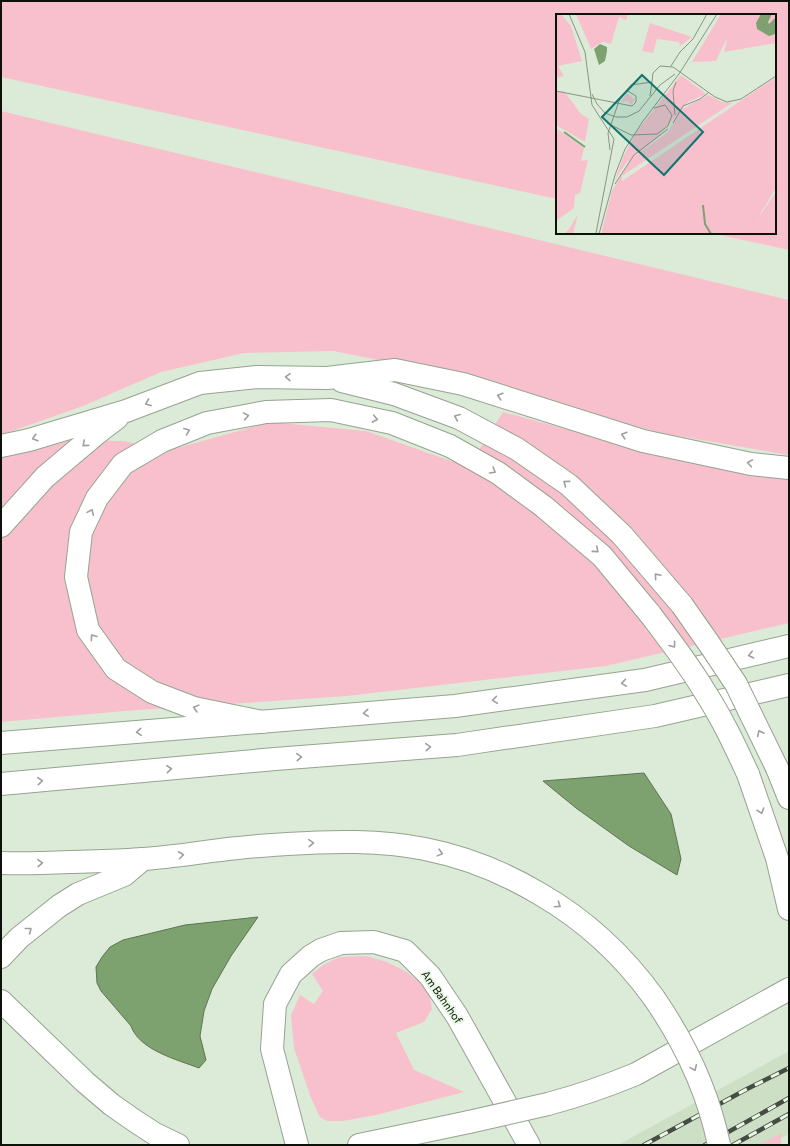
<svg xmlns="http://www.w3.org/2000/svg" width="790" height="1146" viewBox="0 0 790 1146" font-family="Commissioner,sans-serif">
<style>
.built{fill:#cde0c6}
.green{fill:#f8c0cd}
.water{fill:#7ea170;stroke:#5c7651}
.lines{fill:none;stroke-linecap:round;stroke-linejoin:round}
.tertiary-casing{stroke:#95a390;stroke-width:24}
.secondary-casing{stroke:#95a390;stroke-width:24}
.trunk-casing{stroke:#95a390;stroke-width:24}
.tertiary{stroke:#fff;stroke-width:22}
.secondary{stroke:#fff;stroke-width:22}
.trunk{stroke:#fff;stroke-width:22}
.rail-casing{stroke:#454d43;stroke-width:4.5}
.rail{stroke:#e9f8e4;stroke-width:3;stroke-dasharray:9;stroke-linecap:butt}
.secondary-bridge-casing{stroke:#95a390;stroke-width:24;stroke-linecap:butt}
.trunk-bridge-casing{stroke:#95a390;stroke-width:24;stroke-linecap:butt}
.secondary-bridge{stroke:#fff;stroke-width:22}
.trunk-bridge{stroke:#fff;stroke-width:22}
.oneway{stroke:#9ea09d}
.labels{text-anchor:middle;stroke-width:4;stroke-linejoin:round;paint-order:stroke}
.street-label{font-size:11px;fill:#0c110a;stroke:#e9f8e4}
.inset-river{fill:none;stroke:#7ea170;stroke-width:2}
.inset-road{fill:none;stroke:#899485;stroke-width:1}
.view{fill:#0f766e;fill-opacity:0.15;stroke:#0f766e;stroke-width:2}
.inset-edge{fill:none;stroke:#0c110a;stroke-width:2}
</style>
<rect width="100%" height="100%" fill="#dcebd7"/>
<path class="built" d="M 789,1051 L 789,1134 L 769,1145 L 618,1145 Z"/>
<g class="green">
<path d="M 1,1 L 789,1 L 789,250 L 711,233 L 775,233 L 775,15 L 557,15 L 557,199 L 1,77 Z"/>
<path d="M 1,111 L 789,300 L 789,455 L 661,433 L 434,371 L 333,351 L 244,353 L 161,372 L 83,406 L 1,435 Z"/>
<path d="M 503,412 L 660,455 L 789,477 L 789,623 L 606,666 L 347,696 L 125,711 L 1,722 L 1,456 L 24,453 L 73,440 L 123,441 L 170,450 L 270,422 L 366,431 L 468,467 Z"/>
<path d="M 366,956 L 387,962 L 407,972 L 429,990 L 432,1009 L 424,1022 L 396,1033 L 414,1070 L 464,1092 L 376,1115 L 343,1121 L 327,1121 L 320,1117 L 311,1098 L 294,1048 L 291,1015 L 300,995 L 314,1004 L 323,991 L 312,974 L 323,965 L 339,957 Z"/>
<path d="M 781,1133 L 781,1144 L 785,1144 L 785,1145 L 759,1145 Z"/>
</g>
<g class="water">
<path d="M 644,773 L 671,814 L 681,859 L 677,875 L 629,846 L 576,808 L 543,781 Z"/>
<path d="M 258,917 L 231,956 L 212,989 L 204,1011 L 200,1036 L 206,1060 L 199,1068 C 178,1060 139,1050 131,1026 L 101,991 L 97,983 L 96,967 L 102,957 L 110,947 L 123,940 L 185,925 Z"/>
</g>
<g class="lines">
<defs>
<path id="tertiary" d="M 297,1145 L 272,1049 L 275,1004 L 291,974 L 311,956 L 321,950 L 341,943 L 374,942 L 405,951 L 430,976 L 457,1016 L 529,1145"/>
<g id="secondary">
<path d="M 1,1001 L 85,1082 L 112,1105 L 135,1121 L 155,1134 L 178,1145"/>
<path d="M 548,1104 C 578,1096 607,1086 636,1074 L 789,989"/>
<path d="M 359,1145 L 469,1122"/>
</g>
<g id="trunk">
<path d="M 342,381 L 394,394 L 459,418 L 517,449 L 569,485 L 622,535 L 682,605"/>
<path d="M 1,446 L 29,440 L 126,411 L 200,383 L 257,377 L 327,378 L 395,370 L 463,384 L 643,441 L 751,464 L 789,468"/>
<path d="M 1,526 L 45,477 L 96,434 L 117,418"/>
<path d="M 262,722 L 194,708 L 152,692 L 116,669 L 88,630 L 76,577 L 81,532 L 97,498 L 123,464 L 162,441 L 207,423 L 266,412 L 331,410 L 392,423 L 450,446 L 498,473 L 543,506 L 602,556 L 650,614"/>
<path d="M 1,743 L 455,706 L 645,680 L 789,646"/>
<path d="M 777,768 L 789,798"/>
<path d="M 748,774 L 777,858 L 789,909"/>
<path d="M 1,784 L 275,759 L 457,745 L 655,716 L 789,685"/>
<path d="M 1,863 C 25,864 48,863 72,862 C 95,861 119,861 143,859 C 174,857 206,851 238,848 C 254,846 271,845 287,844 C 333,841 380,840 425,849 C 465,857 505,873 540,894 C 585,920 623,955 654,998"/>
<path d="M 1,957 L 19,938 L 59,906 L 78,894 L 124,875 L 143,859"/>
</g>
</defs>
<use href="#tertiary" class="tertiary-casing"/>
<use href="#secondary" class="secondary-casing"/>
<use href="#trunk" class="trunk-casing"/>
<use href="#tertiary" class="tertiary"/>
<use href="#secondary" class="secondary"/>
<use href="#trunk" class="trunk"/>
<defs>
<g id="rail">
<path d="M 644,1145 L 747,1089 L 789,1068"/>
<path d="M 705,1145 L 789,1098"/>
<path d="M 733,1145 L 789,1114"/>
</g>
</defs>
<use href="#rail" class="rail-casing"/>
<use href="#rail" class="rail"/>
<defs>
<path id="secondary-bridge" d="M 469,1122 L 548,1104"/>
<g id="trunk-bridge">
<path d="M 682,605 L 710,645 L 736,684 L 777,768"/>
<path d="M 650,614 C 669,639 689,665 705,692 C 722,718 735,746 748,774"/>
<path d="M 654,998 C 685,1043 708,1091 719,1145"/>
</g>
</defs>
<use href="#secondary-bridge" class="secondary-bridge-casing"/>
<use href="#trunk-bridge" class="trunk-bridge-casing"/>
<use href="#secondary-bridge" class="secondary-bridge"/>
<use href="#trunk-bridge" class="trunk-bridge"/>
</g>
<defs><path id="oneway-chevron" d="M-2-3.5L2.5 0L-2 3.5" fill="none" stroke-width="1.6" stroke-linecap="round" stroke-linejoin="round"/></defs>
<g class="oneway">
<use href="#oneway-chevron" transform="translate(288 377) rotate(-179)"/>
<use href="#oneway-chevron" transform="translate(500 396) rotate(-163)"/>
<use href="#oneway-chevron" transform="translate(148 403) rotate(159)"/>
<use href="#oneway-chevron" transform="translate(246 416) rotate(-10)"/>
<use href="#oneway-chevron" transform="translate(457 417) rotate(-157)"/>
<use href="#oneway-chevron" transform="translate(375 419) rotate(11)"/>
<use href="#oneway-chevron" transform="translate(187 431) rotate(-22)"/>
<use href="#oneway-chevron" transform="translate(624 435) rotate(-163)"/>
<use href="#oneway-chevron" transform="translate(35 438) rotate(163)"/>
<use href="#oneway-chevron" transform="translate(85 444) rotate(140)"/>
<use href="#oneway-chevron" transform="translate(750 463) rotate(-170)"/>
<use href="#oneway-chevron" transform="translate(493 471) rotate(31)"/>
<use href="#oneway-chevron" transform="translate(566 483) rotate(-143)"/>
<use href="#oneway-chevron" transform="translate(91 512) rotate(-66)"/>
<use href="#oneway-chevron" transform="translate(596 550) rotate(41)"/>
<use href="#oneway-chevron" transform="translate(657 576) rotate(-131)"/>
<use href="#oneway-chevron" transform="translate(93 637) rotate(-126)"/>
<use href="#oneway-chevron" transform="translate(673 645) rotate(53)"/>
<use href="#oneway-chevron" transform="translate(751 655) rotate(167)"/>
<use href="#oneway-chevron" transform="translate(624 683) rotate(172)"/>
<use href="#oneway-chevron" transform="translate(495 700) rotate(172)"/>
<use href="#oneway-chevron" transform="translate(196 708) rotate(-165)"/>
<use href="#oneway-chevron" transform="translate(366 713) rotate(175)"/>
<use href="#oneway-chevron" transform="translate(139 732) rotate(175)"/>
<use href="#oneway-chevron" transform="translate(760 733) rotate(-116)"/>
<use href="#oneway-chevron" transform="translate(428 747) rotate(-4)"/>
<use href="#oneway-chevron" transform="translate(299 757) rotate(-4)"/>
<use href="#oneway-chevron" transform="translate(169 769) rotate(-5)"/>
<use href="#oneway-chevron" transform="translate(40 781) rotate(-5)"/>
<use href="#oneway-chevron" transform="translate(761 811) rotate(71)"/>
<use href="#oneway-chevron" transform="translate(311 843) rotate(-4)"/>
<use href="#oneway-chevron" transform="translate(440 853) rotate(15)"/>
<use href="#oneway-chevron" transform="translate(181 855) rotate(-7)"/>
<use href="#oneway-chevron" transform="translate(40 863) rotate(-2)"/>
<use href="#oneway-chevron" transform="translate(558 905) rotate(34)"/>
<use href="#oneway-chevron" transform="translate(29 930) rotate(-38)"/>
<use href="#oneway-chevron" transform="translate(694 1068) rotate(66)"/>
</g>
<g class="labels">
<g class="street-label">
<text transform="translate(442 997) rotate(55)" y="4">Am Bahnhof</text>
</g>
</g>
<g transform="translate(556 14)">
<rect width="220" height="220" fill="#dcebd7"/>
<path d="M 0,0 L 5,0 L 15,12 L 26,47 L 2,52 L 8,62 L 0,64 ZM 20,0 L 72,0 L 70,6 L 63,3 L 55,30 L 46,28 L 35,35 ZM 165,0 L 220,0 L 220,29 L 168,38 L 171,24 L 160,47 L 136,48 ZM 94,9 L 136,23 L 124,32 L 123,28 L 101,25 L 97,39 L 86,37 ZM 125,61 L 149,79 L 148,81 L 132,88 L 100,125 L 70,149 L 59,166 L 68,141 L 81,117 ZM 220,63 L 220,174 L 200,207 L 220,178 L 220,220 L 45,220 L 56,177 L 74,146 L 112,118 L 124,96 L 152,81 L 166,88 L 176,89 L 66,162 L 66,167 ZM 0,77 L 8,77 L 25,100 L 33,105 L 29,128 L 0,111 ZM 71,79 L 79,86 L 75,91 L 72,87 L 65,88 ZM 0,114 L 28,134 L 25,147 L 32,146 L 24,179 L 19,181 L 18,194 L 0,207 ZM 22,200 L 17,220 L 8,220 L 13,215 Z" fill="#f8c0cd"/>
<path d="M 205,0 L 216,0 L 212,8 L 213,10 L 220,3 L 219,20 L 213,22 L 201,15 L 200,9 ZM 44,30 L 51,33 L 51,37 L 49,47 L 43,51 L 38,35 Z" fill="#7ea170"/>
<path class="inset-river" d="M 8,118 L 29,133M 147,191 L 149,210 L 155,220"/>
<path class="inset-road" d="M 13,0 L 29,38 L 36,91 L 58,125 L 40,219M 115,52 L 124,38 L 137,25 L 151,0M 0,77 L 76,92 L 80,88 L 80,82 L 70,76M 36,80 L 41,90 L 49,99 L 60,103 L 71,103 L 83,97 L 104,71 L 119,60M 94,82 L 96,68M 119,101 L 117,77 L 120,68M 51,109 L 75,121 L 101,120 L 112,112 L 116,101 L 109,91 L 98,94M 117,109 L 127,92 L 144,85 L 152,79M 54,136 L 52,119 L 63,87 L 75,71 L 96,68 L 97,59 L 104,52 L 117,53 L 159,83 L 171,88 L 185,85 L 220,62M 59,170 L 78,141 L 112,115M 43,220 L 59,161 L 69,135 L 87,107 L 123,60 L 161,0"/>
<path class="view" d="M 86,61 L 147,118 L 108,161 L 46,103 Z"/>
<rect width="220" height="220" class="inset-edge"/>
</g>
<rect width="790" height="1146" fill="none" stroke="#0c110a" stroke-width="4"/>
</svg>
